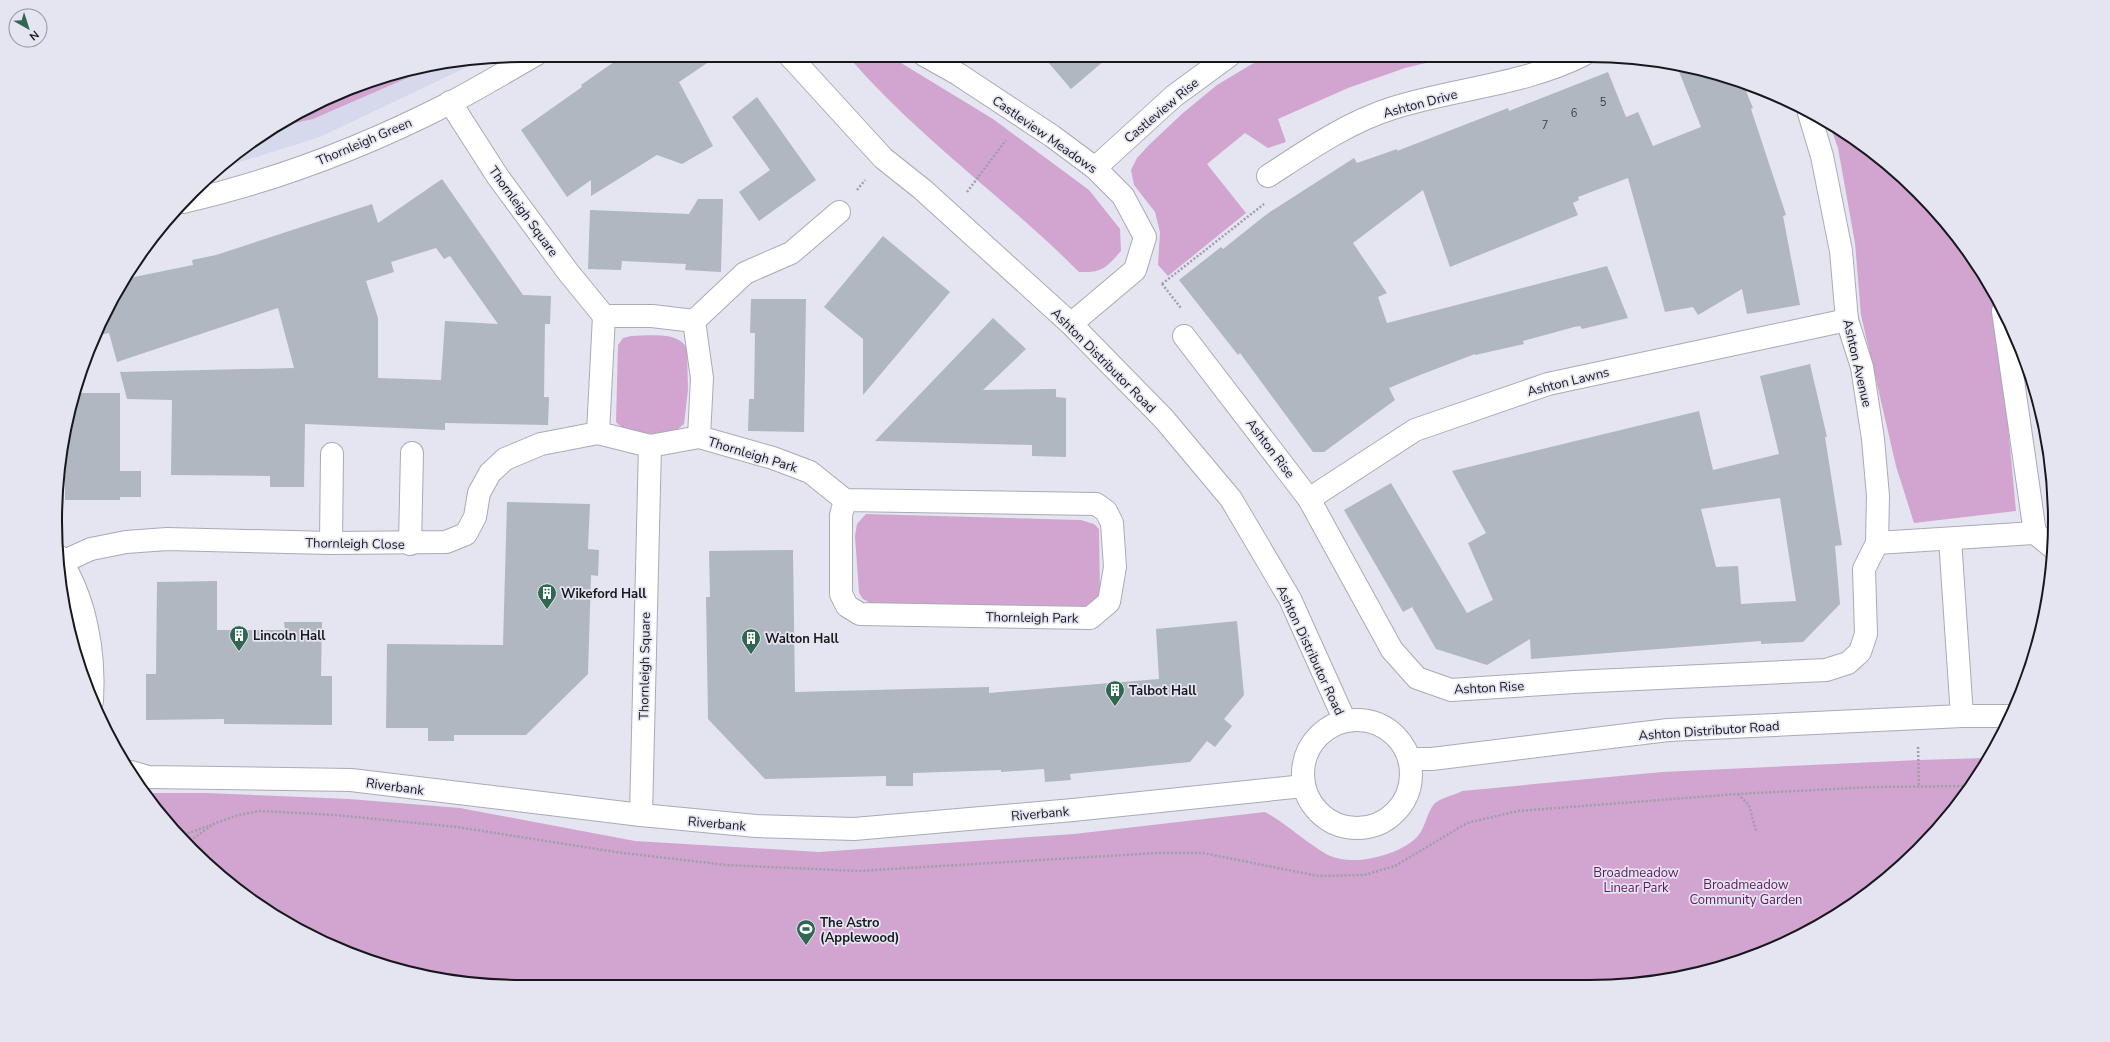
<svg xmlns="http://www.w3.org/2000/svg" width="2110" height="1042" viewBox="0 0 2110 1042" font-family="'Nunito Sans',sans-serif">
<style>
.built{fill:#d6d9ec}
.green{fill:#d2a4d0}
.building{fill:#b0b7c1;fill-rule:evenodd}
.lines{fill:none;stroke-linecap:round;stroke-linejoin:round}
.street-casing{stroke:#a9aab5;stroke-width:24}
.path{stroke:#9e9fa8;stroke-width:2.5;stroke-dasharray:2 2;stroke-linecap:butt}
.street{stroke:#fff;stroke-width:22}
.labels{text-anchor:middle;stroke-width:3.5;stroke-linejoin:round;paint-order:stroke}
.number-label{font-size:11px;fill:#3d4045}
.street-label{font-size:13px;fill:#17181c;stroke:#e4e5f1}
.poi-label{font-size:13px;font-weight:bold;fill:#17181c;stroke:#e4e5f1;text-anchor:start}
.park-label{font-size:13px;fill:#5f155f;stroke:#e4e5f1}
.rim{fill:none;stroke:#17181c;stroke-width:2}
</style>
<rect width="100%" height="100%" fill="#e4e5f1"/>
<path class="built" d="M 486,58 L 320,137 L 218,169 L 237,151 L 288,117 L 371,80 L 430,64 Z"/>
<g class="green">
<path d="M 847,55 L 888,55 L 993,119 L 1089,190 L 1120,229 L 1121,251 C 1106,268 1102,273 1079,272 C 1004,197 916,136 847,55 Z"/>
<path d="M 1276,55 L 1459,55 L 1405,68 L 1348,88 L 1278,119 L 1286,142 L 1268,148 L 1245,133 L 1207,164 L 1246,213 L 1168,276 L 1158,265 L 1160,232 L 1155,212 L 1134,185 L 1131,170 L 1137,158 L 1150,144 L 1183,113 L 1217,85 L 1252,64 Z"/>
<path d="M 436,63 L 437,65 L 313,119 L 272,128 L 288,117 L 371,80 Z"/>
<path d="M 1829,123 L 1848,134 L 1919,192 L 1977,262 L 1989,285 L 2000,340 L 2016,511 L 1914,523 L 1896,466 L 1861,315 L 1855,243 L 1838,148 Z"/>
<path d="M 631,336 C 649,336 679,331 687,349 L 688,390 L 684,424 C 681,426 678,430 674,431 C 659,437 625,433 616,422 L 618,345 L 623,338 Z"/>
<path d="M 866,514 L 1081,520 L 1094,524 L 1099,529 L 1100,596 L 1088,607 L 872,604 L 863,599 L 859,593 L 855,536 L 857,524 Z"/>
<path d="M 63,597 L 78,643 L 81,673 L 80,671 Z"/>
<path d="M 1985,758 L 1959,804 L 1873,891 L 1768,951 L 1650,983 L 521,987 L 430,978 L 342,951 L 262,909 L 214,871 L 151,805 L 144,793 L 206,793 L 349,799 L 460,808 L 635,841 L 819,852 L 1074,834 L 1265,812 C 1287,824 1306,843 1328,855 C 1352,867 1396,856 1415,839 C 1425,831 1426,814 1434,804 C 1440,798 1455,795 1462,791 L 1662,772 L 1919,760 Z"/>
</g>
<g class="building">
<path d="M 624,55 L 719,55 L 679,82 L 713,146 L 682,164 L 657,155 L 591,196 L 591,180 L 567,197 L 521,130 L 582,87 L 581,85 Z"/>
<path d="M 1042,55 L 1111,55 L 1071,89 Z"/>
<path d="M 1676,64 L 1746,84 L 1746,91 L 1753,108 L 1751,109 L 1786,215 L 1783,216 L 1800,305 L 1747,314 L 1742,289 L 1698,315 L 1693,307 L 1665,312 L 1628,178 L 1578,197 L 1579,200 L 1573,203 L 1578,215 L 1450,267 L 1423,190 L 1353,243 L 1387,293 L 1378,297 L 1387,323 L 1607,266 L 1628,318 L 1582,329 L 1580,326 L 1574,327 L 1523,341 L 1524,344 L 1475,355 L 1475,354 L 1420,375 L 1389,388 L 1395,400 L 1324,452 L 1313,452 L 1240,353 L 1238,355 L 1179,280 L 1221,247 L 1223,249 L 1267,214 L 1354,158 L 1357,163 L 1397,149 L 1397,151 L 1508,108 L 1509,111 L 1608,72 L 1626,117 L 1638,112 L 1653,146 L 1701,127 Z"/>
<path d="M 757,97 L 816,180 L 759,221 L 739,192 L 770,170 L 732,117 Z"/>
<path d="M 442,179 L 523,295 L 551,296 L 550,324 L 545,324 L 544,397 L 549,397 L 548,425 L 445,423 L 445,430 L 305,424 L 304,487 L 270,487 L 270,476 L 171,475 L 172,400 L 127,399 L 120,372 L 294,368 L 278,308 L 117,362 L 109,333 L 94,336 L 124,279 L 193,265 L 192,260 L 216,255 L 372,204 L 378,223 ZM 436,248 L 444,259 L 450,256 L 498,324 L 445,321 L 441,380 L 378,378 L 378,318 L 366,281 L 394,272 L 391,262 Z"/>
<path d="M 698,199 L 723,199 L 721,272 L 685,270 L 686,264 L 622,261 L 621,270 L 588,269 L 590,210 L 689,214 Z"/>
<path d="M 883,236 L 950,292 L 863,395 L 863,339 L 824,307 Z"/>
<path d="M 751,299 L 806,299 L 804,432 L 748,431 L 749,399 L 754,399 L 755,333 L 750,333 Z"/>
<path d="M 993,318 L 1026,349 L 983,390 L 1056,389 L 1056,397 L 1066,398 L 1066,457 L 1032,456 L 1032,445 L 875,441 Z"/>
<path d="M 1810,364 L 1827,437 L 1825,437 L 1842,545 L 1835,546 L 1840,604 L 1803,642 L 1761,644 L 1761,641 L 1531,659 L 1530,639 L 1487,665 L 1436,649 L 1412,607 L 1403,612 L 1344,510 L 1391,483 L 1467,613 L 1493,600 L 1468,543 L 1486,533 L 1452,471 L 1699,411 L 1713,470 L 1779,454 L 1760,376 ZM 1780,498 L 1796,601 L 1741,604 L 1738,566 L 1716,567 L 1701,509 Z"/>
<path d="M 75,393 L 120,393 L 120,471 L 141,471 L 141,497 L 120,497 L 120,500 L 65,500 L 65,428 Z"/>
<path d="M 507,502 L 590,504 L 588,549 L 599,550 L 598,576 L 591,575 L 588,674 L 526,735 L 454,735 L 454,741 L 428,741 L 428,728 L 386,728 L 387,644 L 503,645 Z"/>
<path d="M 793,550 L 795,692 L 989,687 L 989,693 L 1159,679 L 1156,629 L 1237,621 L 1244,695 L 1224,719 L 1232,726 L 1215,747 L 1207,741 L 1190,762 L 1070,774 L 1071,780 L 1045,782 L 1044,769 L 1001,772 L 1001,770 L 913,773 L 913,786 L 886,786 L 886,776 L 765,779 L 708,719 L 706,597 L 710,597 L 709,551 Z"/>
<path d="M 217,581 L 217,630 L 285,630 L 284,622 L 322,622 L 321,676 L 332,676 L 332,725 L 224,724 L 224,719 L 146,720 L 146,674 L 156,674 L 157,582 Z"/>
</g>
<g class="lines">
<defs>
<g id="street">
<path d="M 789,55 L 883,158 L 922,189 L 1071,324 L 1164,419 L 1231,499 L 1290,599 L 1345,721"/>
<path d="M 924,55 L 958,74 L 1052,136 L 1095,168 L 1123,196 L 1145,237 L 1135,270 L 1071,324"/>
<path d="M 450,102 L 498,177 L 568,272 L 604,316"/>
<path d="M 1095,168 L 1174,96 L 1230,55"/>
<path d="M 1268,176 C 1308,150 1348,122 1393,108 C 1456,88 1523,85 1583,55"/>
<path d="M 183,202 C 275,181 366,146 450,103 C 479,88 507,71 535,55"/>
<path d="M 2003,311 L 2035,533"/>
<path d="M 604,316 L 652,316 L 694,321 L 702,378 L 699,437 L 650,446 L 598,433 Z"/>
<path d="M 694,321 L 745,273 L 791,253 L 839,212"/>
<path d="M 1184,336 L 1309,499 L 1392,650 L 1417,678 L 1451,690 L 1574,682 L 1826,670 L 1848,663 L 1860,652 L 1866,634 L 1864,569 L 1877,543 L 1878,496 L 1873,439 L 1862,367 L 1847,320 L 1841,251 L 1822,156 L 1809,113"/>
<path d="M 699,437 L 773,458 L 810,472 L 845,500 L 1096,504 L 1106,511 L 1112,523 L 1115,567 L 1109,602 L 1090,618 L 860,614 L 847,606 L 841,594 L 841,515 L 845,500"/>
<path d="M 1309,499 L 1415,430 L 1548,384 L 1847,320"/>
<path d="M 2035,533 L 2052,547"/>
<path d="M 1950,539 L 1962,716"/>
<path d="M 331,543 L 332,454"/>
<path d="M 1877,543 L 2035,533"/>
<path d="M 410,544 L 412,453"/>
<path d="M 58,556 C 86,598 95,653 92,701"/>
<path d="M 62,562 L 91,549 L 126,542 L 167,539 L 331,543 L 446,542 L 466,534 L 475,517 L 479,493 L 490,473 L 505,459 L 541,444 L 598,433"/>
<circle cx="1357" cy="774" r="54"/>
<path d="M 1409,759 L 1432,759 L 1668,730 L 1962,716 L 2010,716"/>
<path d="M 131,772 L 148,777 L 351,780 L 641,815 L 756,826 L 854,829 L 1073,810 L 1304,786"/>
<path d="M 641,815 L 650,446"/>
</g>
</defs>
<use href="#street" class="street-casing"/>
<g class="path">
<path d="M 857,190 L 865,180"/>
<path d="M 967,192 L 1006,140"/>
<path d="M 1162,284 L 1264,204"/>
<path d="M 1162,284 L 1181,308"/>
<path d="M 1918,747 L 1919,787"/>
<path d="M 1738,794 L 1749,805 L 1756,831"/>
<path d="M 180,836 L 211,825"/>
<path d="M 187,843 L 215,823 L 239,815 L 260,811 L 335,815 L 457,827 L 616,852 L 726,865 L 858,871 L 1157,853 L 1203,853 L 1318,876 L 1364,875 L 1395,866 L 1467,823 L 1518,811 L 1737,794 L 1873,787 L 1970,786"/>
</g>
<use href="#street" class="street"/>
</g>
<defs>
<symbol id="building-pin" viewBox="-11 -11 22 30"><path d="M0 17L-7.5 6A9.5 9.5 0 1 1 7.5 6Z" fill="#2f674f" stroke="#e4e5f1"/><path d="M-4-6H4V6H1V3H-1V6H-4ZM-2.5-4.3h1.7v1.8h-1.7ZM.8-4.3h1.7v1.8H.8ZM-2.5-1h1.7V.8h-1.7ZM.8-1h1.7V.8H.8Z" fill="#fff"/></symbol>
<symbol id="stadium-pin" viewBox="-11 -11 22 30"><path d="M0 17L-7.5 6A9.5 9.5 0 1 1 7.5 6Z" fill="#2f674f" stroke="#e4e5f1"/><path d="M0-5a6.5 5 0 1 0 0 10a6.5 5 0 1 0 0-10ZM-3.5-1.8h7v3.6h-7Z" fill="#fff"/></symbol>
</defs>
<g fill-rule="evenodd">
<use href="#building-pin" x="536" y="582" width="22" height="30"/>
<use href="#building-pin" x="228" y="624" width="22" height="30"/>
<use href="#building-pin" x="740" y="627" width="22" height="30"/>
<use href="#building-pin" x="1104" y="679" width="22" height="30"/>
<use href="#stadium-pin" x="795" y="918" width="22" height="30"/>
</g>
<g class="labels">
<g class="number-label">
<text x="1603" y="106">5</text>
<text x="1574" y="117">6</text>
<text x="1545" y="129">7</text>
</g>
<g class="street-label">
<text transform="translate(1420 103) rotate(-15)" y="5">Ashton Drive</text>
<text transform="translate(1161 110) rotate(-40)" y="5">Castleview Rise</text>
<text transform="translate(1045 134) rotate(35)" y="5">Castleview Meadows</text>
<text transform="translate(364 141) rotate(-23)" y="5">Thornleigh Green</text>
<text transform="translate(524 211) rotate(54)" y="5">Thornleigh Square</text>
<text transform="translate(1104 360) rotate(45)" y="5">Ashton Distributor Road</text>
<text transform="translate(1858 363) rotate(77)" y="5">Ashton Avenue</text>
<text transform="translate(1568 381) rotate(-14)" y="5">Ashton Lawns</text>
<text transform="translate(1271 448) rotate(53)" y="5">Ashton Rise</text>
<text transform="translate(753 454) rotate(17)" y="5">Thornleigh Park</text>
<text transform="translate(355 543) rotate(1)" y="5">Thornleigh Close</text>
<text transform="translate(1032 617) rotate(1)" y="5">Thornleigh Park</text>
<text transform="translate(1311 650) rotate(65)" y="5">Ashton Distributor Road</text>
<text transform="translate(644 666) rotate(-89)" y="5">Thornleigh Square</text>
<text transform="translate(1489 687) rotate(-3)" y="5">Ashton Rise</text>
<text transform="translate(1709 730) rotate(-4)" y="5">Ashton Distributor Road</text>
<text transform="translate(395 786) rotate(8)" y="5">Riverbank</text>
<text transform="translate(1040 813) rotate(-5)" y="5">Riverbank</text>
<text transform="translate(717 823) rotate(5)" y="5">Riverbank</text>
</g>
<g class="poi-label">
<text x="561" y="598">Wikeford Hall</text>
<text x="253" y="640">Lincoln Hall</text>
<text x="765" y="643">Walton Hall</text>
<text x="1129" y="695">Talbot Hall</text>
<text x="820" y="927">The Astro<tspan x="820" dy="15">(Applewood)</tspan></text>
</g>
<g class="park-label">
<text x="1636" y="877">Broadmeadow<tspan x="1636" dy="15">Linear Park</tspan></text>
<text x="1746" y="889">Broadmeadow<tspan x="1746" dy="15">Community Garden</tspan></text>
</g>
</g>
<path d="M0 0H2110V1042H0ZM521 62H1589A459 459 0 0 1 2048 521V521A459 459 0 0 1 1589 980H521A459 459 0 0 1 62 521V521A459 459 0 0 1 521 62Z" fill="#e4e5f1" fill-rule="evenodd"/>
<path class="rim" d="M521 62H1589A459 459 0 0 1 2048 521V521A459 459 0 0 1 1589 980H521A459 459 0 0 1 62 521V521A459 459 0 0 1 521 62Z"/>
<g transform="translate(28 28) rotate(141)"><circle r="19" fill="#e4e5f1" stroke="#92939c"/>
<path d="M0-3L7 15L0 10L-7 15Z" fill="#2f674f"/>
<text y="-6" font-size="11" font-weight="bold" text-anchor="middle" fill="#17181c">N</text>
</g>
</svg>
